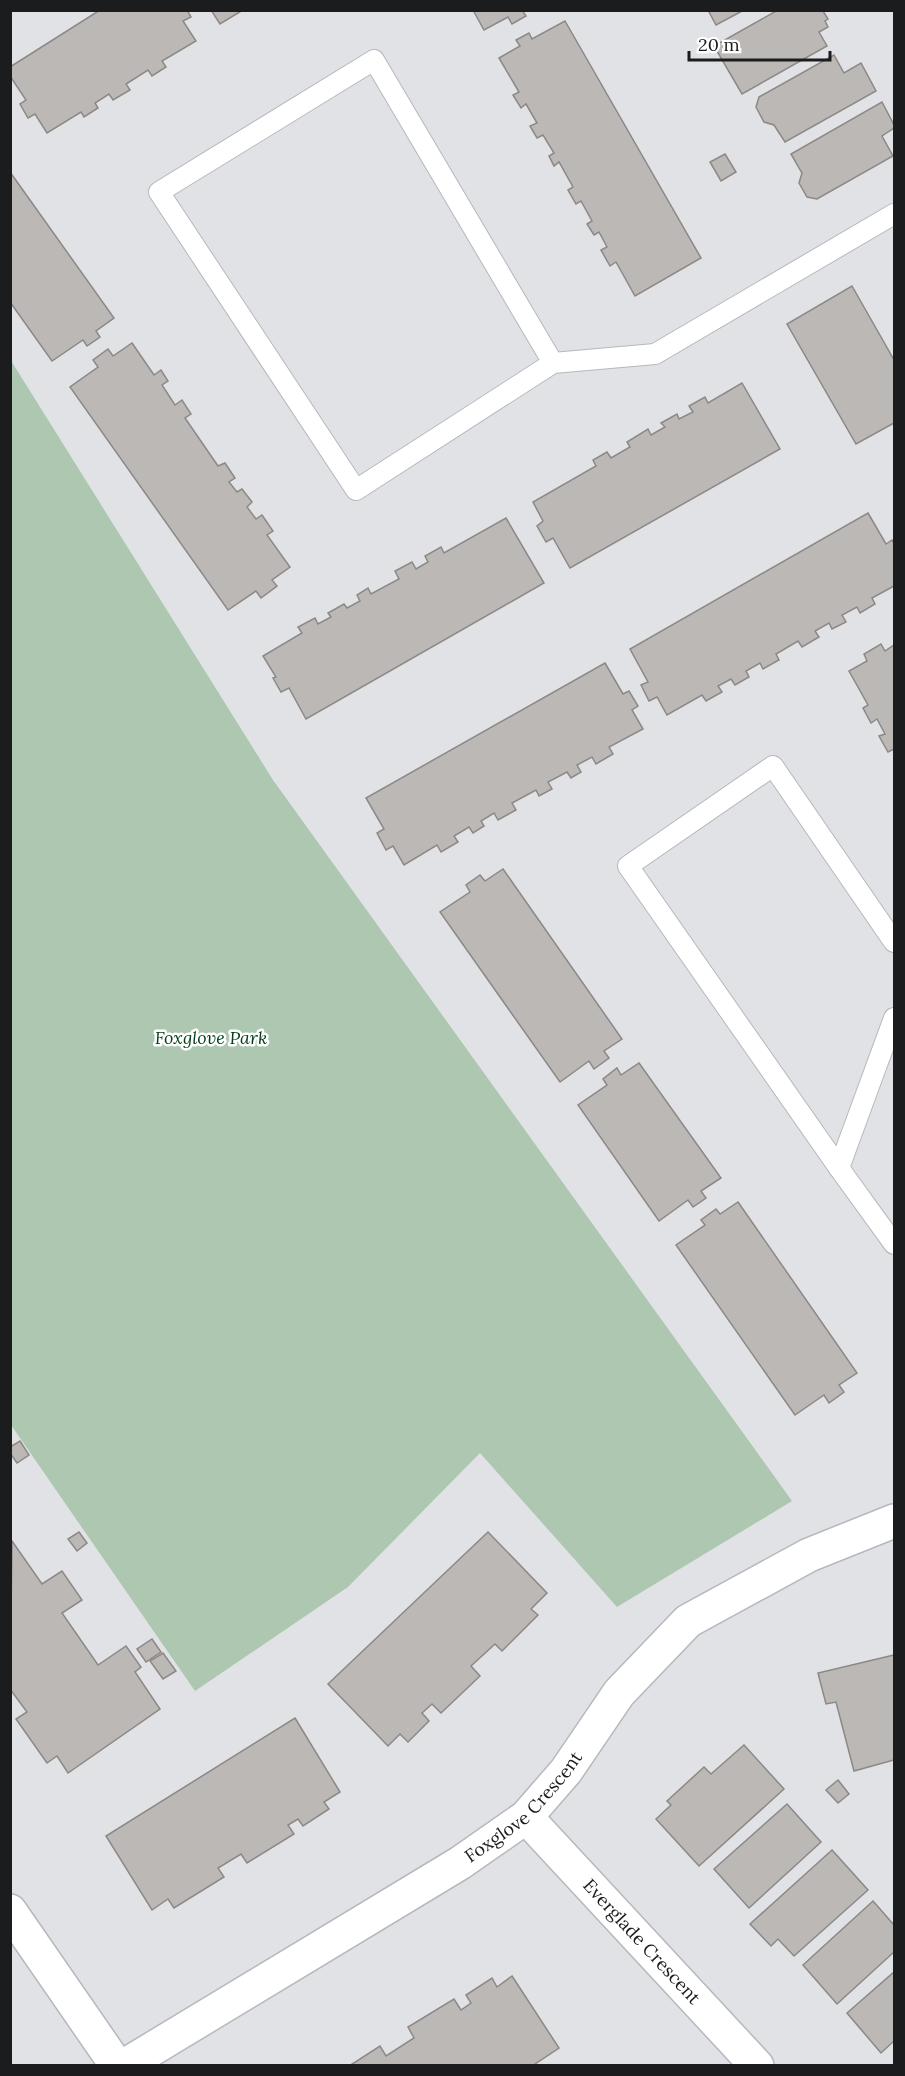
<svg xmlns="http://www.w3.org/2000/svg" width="905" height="2076" viewBox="0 0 905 2076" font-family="Lora,serif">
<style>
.green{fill:#adc7b1}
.building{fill:#bcb8b6;stroke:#8c8886;stroke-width:1.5}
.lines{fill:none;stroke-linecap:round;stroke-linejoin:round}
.lane-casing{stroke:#b5b8bc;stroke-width:22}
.street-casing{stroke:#b5b8bc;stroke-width:36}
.lane{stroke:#fff;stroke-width:20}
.street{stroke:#fff;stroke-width:33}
.labels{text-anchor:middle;stroke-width:5;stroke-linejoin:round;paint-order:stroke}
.park-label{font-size:18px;font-style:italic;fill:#013d17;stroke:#fff}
.street-label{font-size:18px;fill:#1b1c1d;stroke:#fff}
</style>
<rect width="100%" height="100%" fill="#e0e2e6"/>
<path class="green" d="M 10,359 L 273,780 L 792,1501 L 617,1607 L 480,1453 L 348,1587 L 195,1691 L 11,1425 Z"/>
<g class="building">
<path d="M 100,10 L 187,10 L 191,17 L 183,21 L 196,41 L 162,61 L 166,67 L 152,76 L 148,70 L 126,84 L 130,90 L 113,100 L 109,94 L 95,103 L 98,108 L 84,117 L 81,112 L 47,133 L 35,114 L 28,118 L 20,104 L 26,100 L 10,76 L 10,67 Z"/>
<path d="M 211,10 L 243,10 L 220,24 Z"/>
<path d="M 473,10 L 522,10 L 526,16 L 512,24 L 508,17 L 484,30 Z"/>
<path d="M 708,10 L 744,10 L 716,25 Z"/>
<path d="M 778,10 L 824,10 L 823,11 L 828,19 L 825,21 L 828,27 L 819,32 L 827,46 L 742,94 L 714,46 Z"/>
<path d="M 565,21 L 701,258 L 635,296 L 616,262 L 610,266 L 601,250 L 607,247 L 599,232 L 594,235 L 587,224 L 592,221 L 581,201 L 576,204 L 568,190 L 573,187 L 559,162 L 554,166 L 549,156 L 554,153 L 543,135 L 537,138 L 530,126 L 537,123 L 526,104 L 521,108 L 513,95 L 519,92 L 499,58 L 520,46 L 516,40 L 529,33 L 532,39 Z"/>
<path d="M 834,55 L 844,73 L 861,63 L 876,91 L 785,142 L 774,125 L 764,122 L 756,107 L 759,97 Z"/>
<path d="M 882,102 L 894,125 L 894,128 L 882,136 L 893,156 L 817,199 L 807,197 L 799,183 L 802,173 L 791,154 Z"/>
<path d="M 725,154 L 736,172 L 721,181 L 710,162 Z"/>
<path d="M 10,172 L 114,318 L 96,331 L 100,337 L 87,346 L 83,340 L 52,361 L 10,302 Z"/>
<path d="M 852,286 L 894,360 L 894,423 L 856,444 L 787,324 Z"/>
<path d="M 132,343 L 154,375 L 161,370 L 168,381 L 162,385 L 175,405 L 182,400 L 191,414 L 185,418 L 218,466 L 225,463 L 235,478 L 229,482 L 237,492 L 242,489 L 252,502 L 247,507 L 256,519 L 262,515 L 273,531 L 267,535 L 290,567 L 272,580 L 277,586 L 261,598 L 256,591 L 228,610 L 70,387 L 98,367 L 93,360 L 108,349 L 113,356 Z"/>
<path d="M 742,383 L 780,449 L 570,568 L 553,538 L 546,542 L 537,526 L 543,521 L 533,502 L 596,466 L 593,460 L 607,452 L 611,458 L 630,447 L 627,442 L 648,429 L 651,435 L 665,427 L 661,423 L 677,414 L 679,419 L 693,412 L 689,406 L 705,397 L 708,403 Z"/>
<path d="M 868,513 L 886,544 L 892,540 L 894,544 L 894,586 L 872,598 L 875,604 L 860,613 L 857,607 L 842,615 L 846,622 L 832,629 L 829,623 L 815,631 L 819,637 L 802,647 L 798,641 L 776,654 L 779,660 L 763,669 L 760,663 L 746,671 L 749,677 L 735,685 L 731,679 L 718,686 L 722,692 L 706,701 L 702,695 L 667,715 L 657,697 L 649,701 L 641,685 L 648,682 L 630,649 Z"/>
<path d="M 506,518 L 544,583 L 306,719 L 289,688 L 281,692 L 273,678 L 276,677 L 263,656 L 302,633 L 298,627 L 315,618 L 318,624 L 331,617 L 328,613 L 344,604 L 347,608 L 360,601 L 357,595 L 368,588 L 371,594 L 399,579 L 395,571 L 412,562 L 416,569 L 428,562 L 425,556 L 441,547 L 444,553 Z"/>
<path d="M 881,644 L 885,651 L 894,645 L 894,750 L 894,749 L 888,752 L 879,736 L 885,734 L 877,719 L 871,723 L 863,708 L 868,705 L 849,671 L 867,661 L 864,654 Z"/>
<path d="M 605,663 L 623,694 L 629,691 L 638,706 L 632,710 L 643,729 L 609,747 L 613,754 L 596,764 L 592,757 L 577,765 L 581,772 L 571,778 L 567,772 L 548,782 L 552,789 L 539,796 L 536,790 L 512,803 L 516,810 L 498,820 L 494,813 L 481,821 L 484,826 L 473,833 L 469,827 L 454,836 L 458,842 L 441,852 L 437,845 L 404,865 L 393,846 L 386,850 L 377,833 L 384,829 L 366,798 Z"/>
<path d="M 503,869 L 622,1039 L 604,1051 L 609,1058 L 594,1069 L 589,1061 L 560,1082 L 440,912 L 470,892 L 466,885 L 480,875 L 485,881 Z"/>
<path d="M 639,1063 L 721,1178 L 701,1191 L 706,1198 L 693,1207 L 688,1200 L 659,1221 L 578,1105 L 607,1085 L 603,1079 L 617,1068 L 621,1075 Z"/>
<path d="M 738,1202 L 857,1373 L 839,1385 L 844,1392 L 829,1403 L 824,1395 L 795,1415 L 676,1245 L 705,1225 L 701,1220 L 716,1209 L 720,1214 Z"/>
<path d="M 20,1441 L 29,1455 L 17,1463 L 10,1453 L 10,1447 Z"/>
<path d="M 79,1532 L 87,1543 L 77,1551 L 68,1539 Z"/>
<path d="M 488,1532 L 547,1593 L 531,1609 L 538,1615 L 502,1651 L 495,1644 L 471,1666 L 480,1676 L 441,1713 L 432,1704 L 422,1713 L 429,1721 L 408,1742 L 400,1734 L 388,1746 L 328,1684 Z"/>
<path d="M 12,1541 L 42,1584 L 62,1571 L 82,1600 L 62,1613 L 98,1665 L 126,1646 L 141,1667 L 135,1672 L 160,1709 L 68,1773 L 57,1756 L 47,1763 L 16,1719 L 27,1712 L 10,1689 Z"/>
<path d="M 152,1639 L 161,1652 L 146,1662 L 137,1649 Z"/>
<path d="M 163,1653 L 176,1671 L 163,1679 L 150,1661 Z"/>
<path d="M 894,1655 L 894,1760 L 854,1771 L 836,1702 L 826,1704 L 818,1673 Z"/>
<path d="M 295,1718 L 340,1792 L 324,1802 L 329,1809 L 303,1826 L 298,1819 L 288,1825 L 294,1834 L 247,1863 L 241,1854 L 218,1868 L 224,1877 L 174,1908 L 168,1899 L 152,1910 L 106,1836 Z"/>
<path d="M 744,1745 L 784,1789 L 699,1866 L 656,1819 L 671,1805 L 667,1801 L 704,1767 L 711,1774 Z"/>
<path d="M 838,1780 L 849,1794 L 838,1803 L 826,1790 Z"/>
<path d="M 787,1804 L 821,1842 L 749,1908 L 714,1869 Z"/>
<path d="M 832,1850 L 868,1890 L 794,1956 L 778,1939 L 771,1946 L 750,1924 Z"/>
<path d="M 873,1901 L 894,1925 L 894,1952 L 837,2004 L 803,1965 Z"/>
<path d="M 894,1972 L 894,2041 L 881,2053 L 847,2013 Z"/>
<path d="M 512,1976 L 559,2048 L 532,2066 L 349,2066 L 380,2046 L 386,2056 L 414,2038 L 408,2027 L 454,1999 L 461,2010 L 471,2003 L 466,1995 L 492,1978 L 497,1987 Z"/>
</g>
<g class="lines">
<defs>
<g id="lane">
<path d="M 553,363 L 374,60 L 159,192 L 356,490 L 553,363 L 655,354 L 894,214"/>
<path d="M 894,942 L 773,766 L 628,866 L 839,1168 L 894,1244"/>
<path d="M 839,1168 L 894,1018"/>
</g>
<g id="street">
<path id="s1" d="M 526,1817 L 757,2066"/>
<path d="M 10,1911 L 117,2066"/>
<path id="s2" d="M 124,2066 L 460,1863 L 526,1817 L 566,1771 L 619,1693 L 688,1621 L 809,1555 L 894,1521"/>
</g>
</defs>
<use href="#lane" class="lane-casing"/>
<use href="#street" class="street-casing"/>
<use href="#lane" class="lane"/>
<use href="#street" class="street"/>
</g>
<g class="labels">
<g class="park-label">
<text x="211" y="1044">Foxglove Park</text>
</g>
<g class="street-label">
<text dy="6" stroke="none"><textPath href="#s2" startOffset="478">Foxglove Crescent</textPath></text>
<text dy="6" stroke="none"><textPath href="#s1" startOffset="170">Everglade Crescent</textPath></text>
</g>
</g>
<rect width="905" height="2076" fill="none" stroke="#1b1c1d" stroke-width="24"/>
<path d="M689 51v9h141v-9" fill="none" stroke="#1b1c1d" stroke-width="3"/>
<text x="698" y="51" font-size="18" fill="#1b1c1d" stroke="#ffffff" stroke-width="4.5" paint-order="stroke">20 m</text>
</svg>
